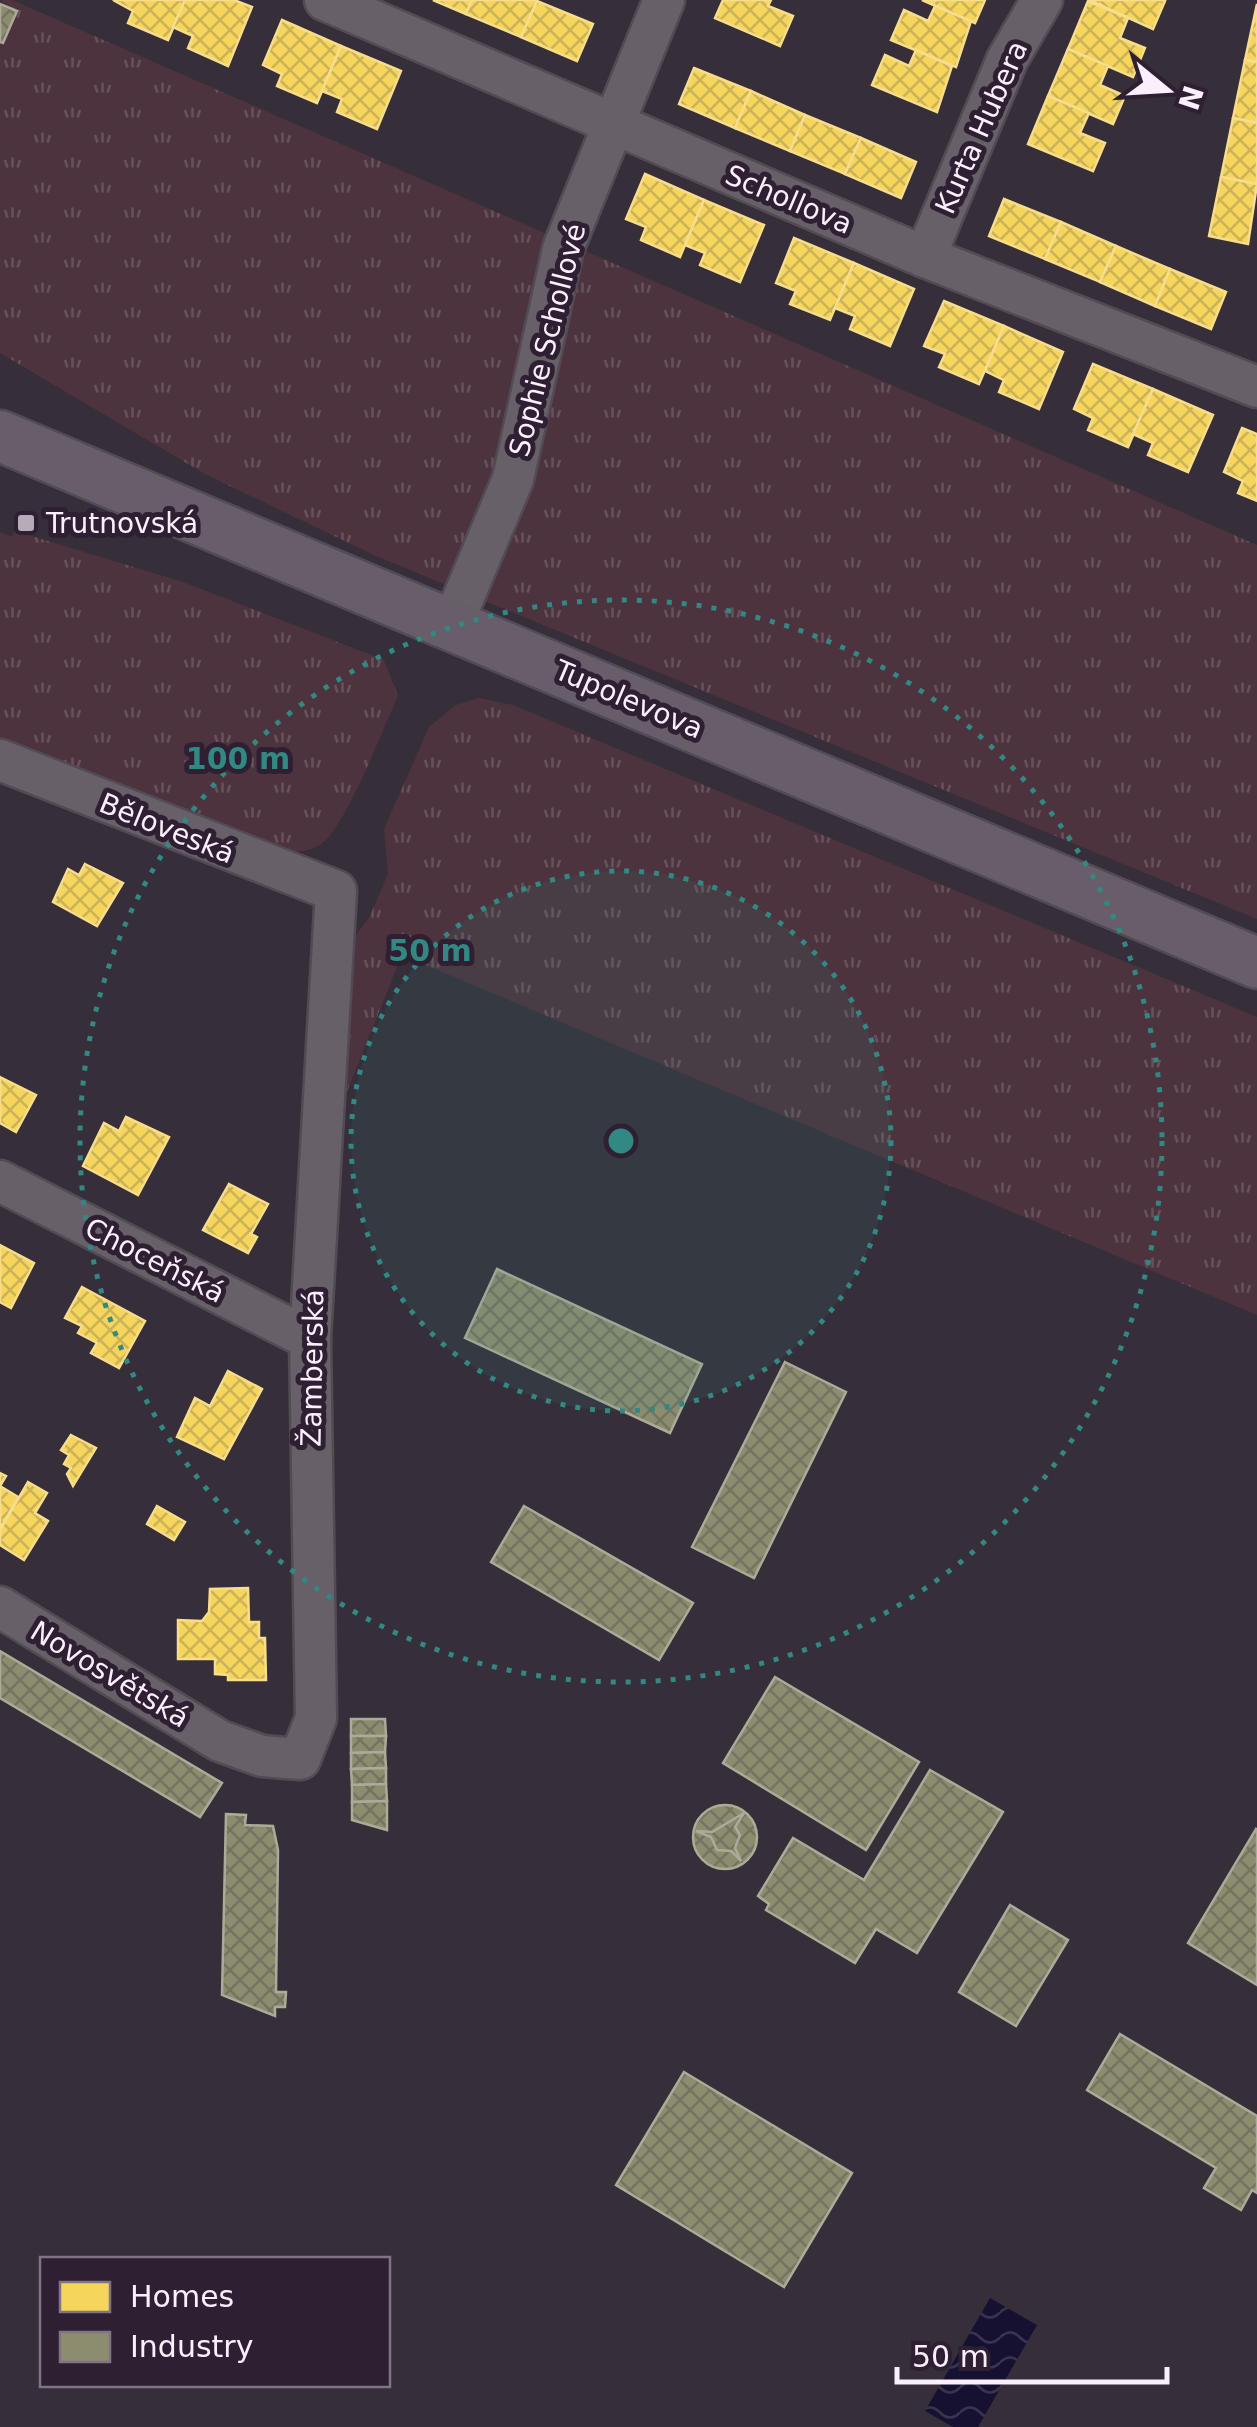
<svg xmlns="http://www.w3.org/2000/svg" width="1257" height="2427" viewBox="0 0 1257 2427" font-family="'DejaVu Sans',sans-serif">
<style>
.grass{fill:url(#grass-tufts)}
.water{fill:url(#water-waves)}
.homes{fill:url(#homes-cross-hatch);stroke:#f7dd8c;stroke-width:2.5}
.industry{fill:url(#industry-cross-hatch);stroke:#adaa99;stroke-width:2.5}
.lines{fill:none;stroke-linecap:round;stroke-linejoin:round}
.minor-casing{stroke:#524a54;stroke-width:45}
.major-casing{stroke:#524a54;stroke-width:55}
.minor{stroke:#676069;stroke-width:40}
.major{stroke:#685e69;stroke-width:50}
.ring{fill:none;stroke:#328883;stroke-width:5;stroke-dasharray:5 10}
.poi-dot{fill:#b5acb8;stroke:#2f1f32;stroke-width:4}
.labels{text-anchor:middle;stroke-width:10;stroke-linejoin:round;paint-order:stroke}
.street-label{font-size:28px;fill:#faf0fc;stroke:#2f1f32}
.poi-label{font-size:28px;fill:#faf0fc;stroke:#2f1f32;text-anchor:start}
.centre{fill:#328883;stroke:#2f1f32;stroke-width:5}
.ring-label{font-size:30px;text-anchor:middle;font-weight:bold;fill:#328883;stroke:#2f1f32;stroke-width:10;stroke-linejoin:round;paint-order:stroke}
</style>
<defs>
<pattern id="grass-tufts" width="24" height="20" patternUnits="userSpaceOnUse" patternTransform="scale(2.5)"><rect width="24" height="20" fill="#4c333d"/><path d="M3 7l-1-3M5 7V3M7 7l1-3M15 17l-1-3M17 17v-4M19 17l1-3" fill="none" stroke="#67515a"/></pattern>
<pattern id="water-waves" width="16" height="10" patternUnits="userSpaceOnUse" patternTransform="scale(2.5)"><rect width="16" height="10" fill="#161130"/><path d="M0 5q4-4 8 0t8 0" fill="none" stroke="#39344f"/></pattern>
<pattern id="homes-cross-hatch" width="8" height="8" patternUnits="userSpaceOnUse" patternTransform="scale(2.5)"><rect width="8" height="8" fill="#f6d55c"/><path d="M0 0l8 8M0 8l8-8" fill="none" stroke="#cbb258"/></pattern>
<pattern id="industry-cross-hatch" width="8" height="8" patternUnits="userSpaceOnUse" patternTransform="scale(2.5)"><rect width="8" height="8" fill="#8c8c6e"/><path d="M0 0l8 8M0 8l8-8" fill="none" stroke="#757462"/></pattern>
</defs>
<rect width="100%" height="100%" fill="#362e39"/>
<g class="grass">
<path d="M 0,0 L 12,0 L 1257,545 L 1257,919 L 376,556 L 205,474 L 0,353 L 0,42 L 4,43 L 17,11 Z"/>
<path d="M 15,531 L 183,582 L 384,660 L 398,696 C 383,728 346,827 321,844 C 306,855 283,851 266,850 L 0,739 L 0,532 L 12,537 Z"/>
<path d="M 479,698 L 513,705 L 1257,1017 L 1257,1315 L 402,955 L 337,1116 L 349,944 L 369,918 L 388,874 L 384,829 L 429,727 L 456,705 Z"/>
</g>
<path class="water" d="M 990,2298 L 1037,2325 L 978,2427 L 953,2427 L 925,2411 Z"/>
<g class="homes">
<path d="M 113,0 L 185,0 L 168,40 L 128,23 L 133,11 Z"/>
<path d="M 185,0 L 234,0 L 252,7 L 228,66 L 188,48 L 193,36 L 173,27 Z"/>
<path d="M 433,0 L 472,0 L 466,14 Z"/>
<path d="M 472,0 L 535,0 L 537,1 L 521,37 L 466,14 Z"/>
<path d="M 723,0 L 771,0 L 768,6 L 793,16 L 780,46 L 715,18 Z"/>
<path d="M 922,0 L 985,0 L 975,23 Z"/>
<path d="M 1089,0 L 1162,0 L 1165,1 L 1153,29 Z"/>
<path d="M 537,1 L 593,24 L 577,61 L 521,37 Z"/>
<path d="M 1088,1 L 1128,18 L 1120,38 L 1145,48 L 1133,77 L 1068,49 Z"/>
<path d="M 1257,4 L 1257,62 L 1245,60 Z"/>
<path d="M 935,6 L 971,21 L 956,67 L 891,40 L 904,10 L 928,21 Z"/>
<path d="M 282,20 L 341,46 L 317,103 L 277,86 L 282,74 L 263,65 Z"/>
<path d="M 341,46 L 401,71 L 377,129 L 337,112 L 342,99 L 322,91 Z"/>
<path d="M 1068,49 L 1108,66 L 1100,85 L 1125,96 L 1113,124 L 1048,96 Z"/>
<path d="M 916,50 L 952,66 L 937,112 L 872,85 L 885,55 L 909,66 Z"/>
<path d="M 1245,60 L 1257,62 L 1257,123 L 1233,118 Z"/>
<path d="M 694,68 L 751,91 L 735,128 L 679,104 Z"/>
<path d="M 751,91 L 805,115 L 790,151 L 735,128 Z"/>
<path d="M 1048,96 L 1089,113 L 1080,133 L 1105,143 L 1093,171 L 1028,144 Z"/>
<path d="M 805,115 L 861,138 L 845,174 L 790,151 Z"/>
<path d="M 1233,118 L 1257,123 L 1257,184 L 1221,177 Z"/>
<path d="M 861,138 L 916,162 L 901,198 L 845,174 Z"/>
<path d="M 645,174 L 704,200 L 680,257 L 641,240 L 646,227 L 626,219 Z"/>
<path d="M 1221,177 L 1257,184 L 1248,244 L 1209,236 Z"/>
<path d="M 1004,199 L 1061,222 L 1045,259 L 989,236 Z"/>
<path d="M 704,200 L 764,225 L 740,282 L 700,265 L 705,253 L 685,245 Z"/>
<path d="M 1061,222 L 1116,246 L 1100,282 L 1045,259 Z"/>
<path d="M 794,238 L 854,263 L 830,320 L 790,304 L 796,291 L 776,283 Z"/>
<path d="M 1116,246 L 1170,269 L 1155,306 L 1100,282 Z"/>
<path d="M 854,263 L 914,289 L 890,346 L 850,329 L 855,316 L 835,308 Z"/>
<path d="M 1170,269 L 1226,292 L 1211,329 L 1155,306 Z"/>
<path d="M 944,301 L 1004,326 L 979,384 L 939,367 L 945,354 L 924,346 Z"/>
<path d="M 1004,326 L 1063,352 L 1039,409 L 999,392 L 1004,380 L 985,371 Z"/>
<path d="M 1093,364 L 1153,389 L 1128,447 L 1088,430 L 1093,418 L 1074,409 Z"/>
<path d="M 1153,389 L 1213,415 L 1188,472 L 1148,455 L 1153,443 L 1133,434 Z"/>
<path d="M 1242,428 L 1257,434 L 1257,501 L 1238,493 L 1243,481 L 1224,472 Z"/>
<path d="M 85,864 L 123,883 L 97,926 L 53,902 L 68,869 L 79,875 Z"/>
<path d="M 0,1077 L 36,1095 L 16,1132 L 0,1123 Z"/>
<path d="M 126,1117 L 169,1137 L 138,1195 L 83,1166 L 104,1123 L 119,1131 Z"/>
<path d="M 229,1184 L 268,1204 L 251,1234 L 257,1237 L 248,1253 L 203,1230 Z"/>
<path d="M 0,1245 L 34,1263 L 11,1308 L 0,1302 Z"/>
<path d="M 82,1287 L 145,1321 L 119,1368 L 91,1353 L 97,1343 L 78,1333 L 82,1326 L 65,1318 Z"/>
<path d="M 228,1371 L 262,1389 L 224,1459 L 177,1437 L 195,1398 L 210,1406 Z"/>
<path d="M 71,1435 L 96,1448 L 73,1486 L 67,1474 L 71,1468 L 64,1464 L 69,1455 L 61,1450 Z"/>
<path d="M 0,1473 L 6,1476 L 0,1486 L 18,1497 L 0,1530 Z"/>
<path d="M 28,1482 L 47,1493 L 35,1513 L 48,1521 L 24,1560 L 0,1545 L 0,1530 Z"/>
<path d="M 157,1506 L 185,1522 L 174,1540 L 147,1524 Z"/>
<path d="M 248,1588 L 249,1622 L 259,1622 L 259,1638 L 265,1638 L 266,1680 L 228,1680 L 228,1675 L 215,1674 L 215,1659 L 178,1659 L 178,1620 L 202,1621 L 209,1612 L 210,1589 Z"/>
</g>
<g class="industry">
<path d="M 0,4 L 17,11 L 3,43 L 0,42 Z"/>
<path d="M 497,1269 L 702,1364 L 670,1433 L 465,1338 Z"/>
<path d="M 785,1362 L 846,1392 L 754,1578 L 692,1547 Z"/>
<path d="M 524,1506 L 693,1603 L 659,1660 L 491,1562 Z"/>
<path d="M 0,1651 L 222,1783 L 200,1817 L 0,1698 Z"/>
<path d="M 775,1677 L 919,1762 L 866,1850 L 723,1763 Z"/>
<path d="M 351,1719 L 385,1719 L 386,1736 L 351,1736 Z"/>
<path d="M 351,1736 L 386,1736 L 385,1752 L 351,1753 Z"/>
<path d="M 385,1752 L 386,1768 L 351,1769 L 351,1753 Z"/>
<path d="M 386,1768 L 386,1784 L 352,1785 L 351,1769 Z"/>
<path d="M 930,1770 L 1003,1812 L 917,1953 L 876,1929 L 855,1963 L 766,1910 L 769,1904 L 758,1896 L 793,1838 L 864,1880 Z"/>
<path d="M 386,1784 L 387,1801 L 352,1802 L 352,1785 Z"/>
<path d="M 387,1801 L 387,1830 L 352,1820 L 352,1802 Z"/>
<circle cx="725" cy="1837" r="32"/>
<path d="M 744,1813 L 735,1827 L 740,1835 L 735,1848 L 741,1861 L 731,1851 L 717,1850 L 711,1837 L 696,1831 L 712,1832 Z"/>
<path d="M 226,1814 L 246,1815 L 245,1825 L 273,1826 L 278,1850 L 276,1992 L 286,1992 L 285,2007 L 275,2007 L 275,2016 L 222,1995 Z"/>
<path d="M 1256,1829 L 1257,1830 L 1257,1985 L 1188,1943 Z"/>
<path d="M 1010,1905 L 1068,1940 L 1016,2026 L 959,1992 Z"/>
<path d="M 1120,2034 L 1257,2116 L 1257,2193 L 1252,2190 L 1241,2210 L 1204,2188 L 1216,2168 L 1087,2090 Z"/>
<path d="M 684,2072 L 852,2173 L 784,2287 L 616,2185 Z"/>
</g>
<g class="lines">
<defs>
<g id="minor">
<path d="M 325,0 L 925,257 L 1257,387"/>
<path d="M 925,257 L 1007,60 L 1042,0"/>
<path d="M 452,625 L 513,479 L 563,249 L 664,0"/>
<path d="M 0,760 L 336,891 L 310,1339 L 316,1718 L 300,1759 L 262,1756 L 220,1741 L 0,1607"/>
<path d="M 0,1181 L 310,1339"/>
</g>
<path id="major" d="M 0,436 L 1257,963"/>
</defs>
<use href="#minor" class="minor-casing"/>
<use href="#major" class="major-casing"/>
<use href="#minor" class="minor"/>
<use href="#major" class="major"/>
</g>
<circle cx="621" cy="1141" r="270" fill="#328883" fill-opacity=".12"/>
<g class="ring">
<circle cx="621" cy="1141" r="270"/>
<circle cx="621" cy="1141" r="541"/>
</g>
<rect class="poi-dot" x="16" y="513" width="20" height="20" rx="5"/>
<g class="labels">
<g class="street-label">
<text transform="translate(981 127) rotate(-66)" y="10">Kurta Hubera</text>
<text transform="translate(789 199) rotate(23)" y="10">Schollova</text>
<text transform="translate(547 340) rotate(-76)" y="10">Sophie Schollové</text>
<text transform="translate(629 699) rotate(23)" y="10">Tupolevova</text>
<text transform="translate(167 828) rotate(22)" y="10">Běloveská</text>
<text transform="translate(155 1260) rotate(27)" y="10">Choceňská</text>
<text transform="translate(312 1368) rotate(-89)" y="10">Žamberská</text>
<text transform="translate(110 1674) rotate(31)" y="10">Novosvětská</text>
</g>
<g class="poi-label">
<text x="46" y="533">Trutnovská</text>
</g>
</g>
<circle cx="621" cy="1141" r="15" class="centre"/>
<g class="ring-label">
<text x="238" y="769">100 m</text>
<text x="430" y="961">50 m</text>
</g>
<rect x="40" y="2257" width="350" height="130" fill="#2f1f32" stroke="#807383" stroke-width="2.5"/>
<rect x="60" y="2282" width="50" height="30" fill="#f6d55c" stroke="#807383" stroke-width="2.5"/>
<text x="130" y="2307" font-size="30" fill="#faf0fc">Homes</text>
<rect x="60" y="2332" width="50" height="30" fill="#8c8c6e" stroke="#807383" stroke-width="2.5"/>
<text x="130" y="2357" font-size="30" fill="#faf0fc">Industry</text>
<g transform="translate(1167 90) rotate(108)" stroke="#2f1f32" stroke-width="8" paint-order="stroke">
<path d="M0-8L18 38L0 25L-18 38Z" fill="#faf0fc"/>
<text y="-15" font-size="28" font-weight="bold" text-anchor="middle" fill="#faf0fc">N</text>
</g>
<path d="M897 2367v15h270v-15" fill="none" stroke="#faf0fc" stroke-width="5"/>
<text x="912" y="2367" font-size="30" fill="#faf0fc" stroke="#2f1f32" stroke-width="8" paint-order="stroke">50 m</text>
</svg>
